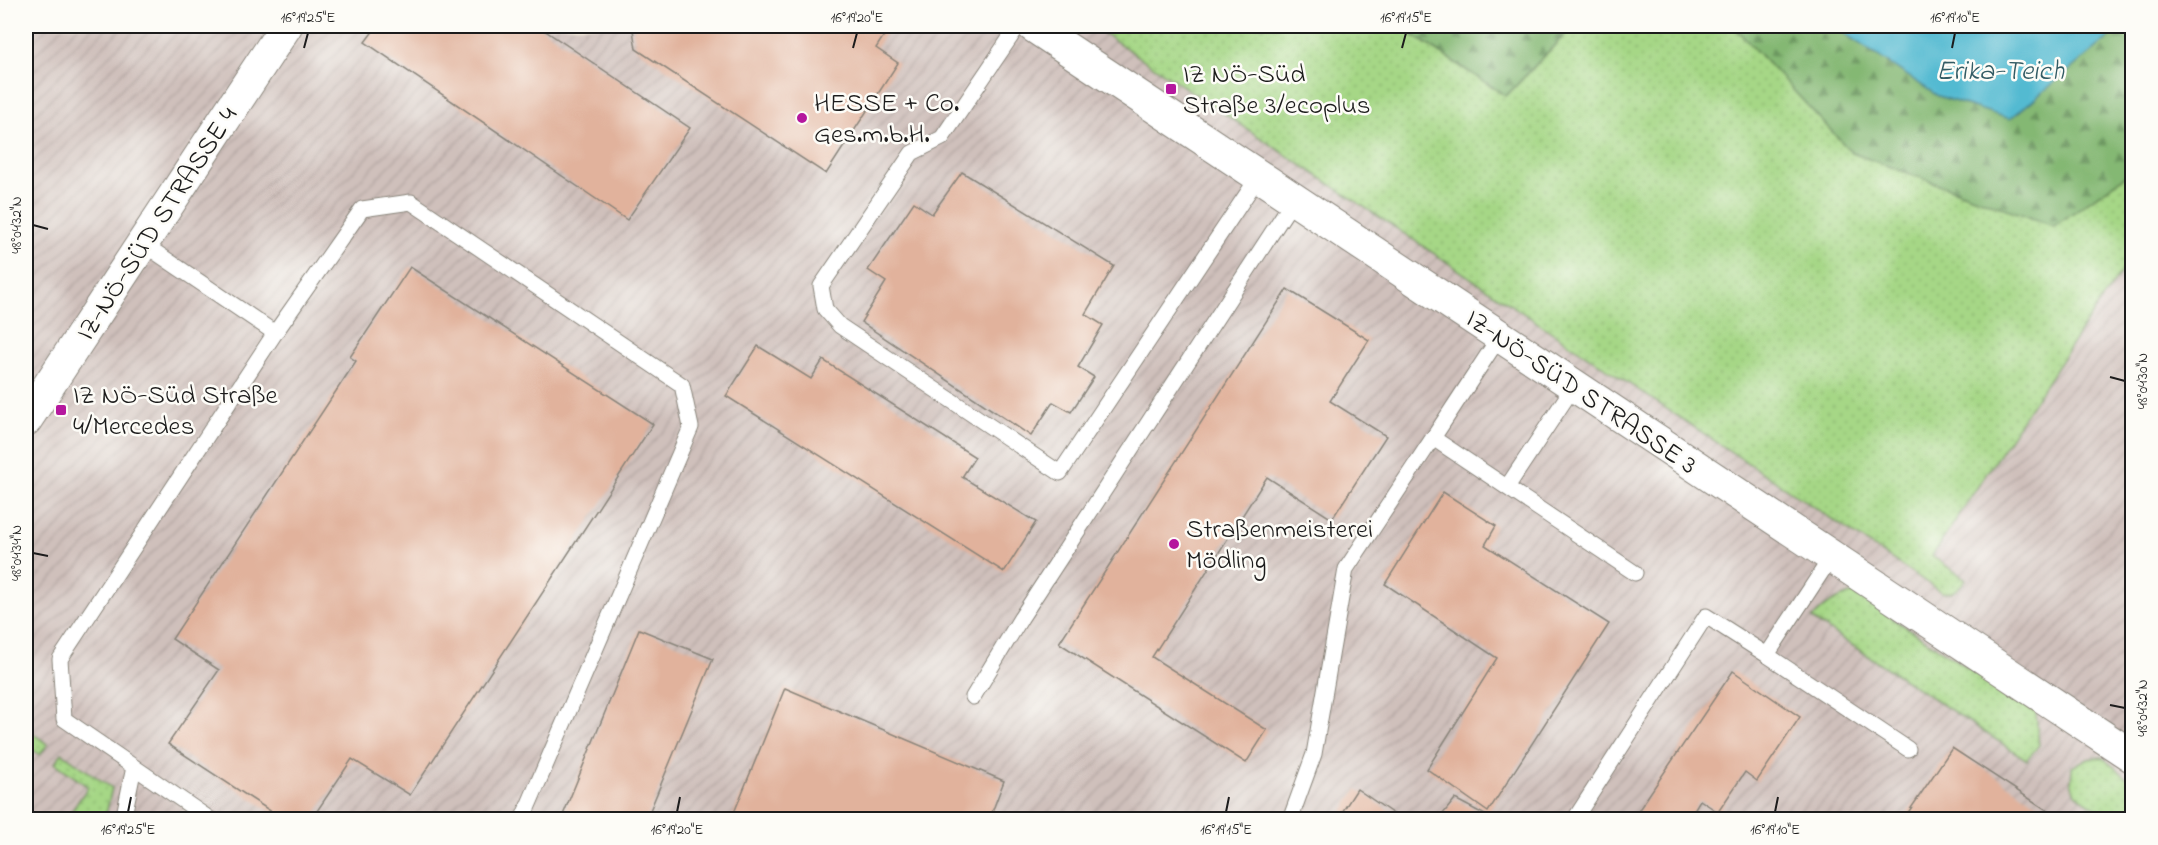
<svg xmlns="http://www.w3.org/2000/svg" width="2158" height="845" viewBox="0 0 2158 845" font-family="'Indie Flower',sans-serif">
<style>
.industrial{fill:url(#industrial-furrows)}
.grass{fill:url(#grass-dots);stroke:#617a51;stroke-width:1.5}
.forest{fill:url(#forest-firs);stroke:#506a48;stroke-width:1.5}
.water{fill:#53bad1;stroke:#386b76;stroke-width:1.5}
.building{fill:#e1b29c}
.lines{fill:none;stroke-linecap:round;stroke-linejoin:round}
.service-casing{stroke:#89847a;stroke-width:17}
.minor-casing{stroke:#89847a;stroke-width:34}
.service{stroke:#fff;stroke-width:15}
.minor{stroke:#fff;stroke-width:32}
.ticks{fill:none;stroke:#1c1c1c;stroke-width:2}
.poi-dot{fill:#b5179e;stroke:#fdfcf7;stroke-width:2}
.labels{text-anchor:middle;stroke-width:5;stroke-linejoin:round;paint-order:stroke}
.poi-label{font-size:27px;fill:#1c1c1c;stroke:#fdfcf7;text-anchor:start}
.street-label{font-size:27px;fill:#1c1c1c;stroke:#fdfcf7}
.water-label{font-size:28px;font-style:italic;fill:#325b64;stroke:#fdfcf7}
.neatline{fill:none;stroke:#1c1c1c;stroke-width:2}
.ticks-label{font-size:15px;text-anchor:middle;fill:#1c1c1c}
</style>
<defs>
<pattern id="industrial-furrows" width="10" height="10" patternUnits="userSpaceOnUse" patternTransform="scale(1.5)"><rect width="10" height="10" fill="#cfc0bb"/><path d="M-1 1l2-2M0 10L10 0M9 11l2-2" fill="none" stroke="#b1a4a0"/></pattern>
<pattern id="grass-dots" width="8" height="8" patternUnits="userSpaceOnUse" patternTransform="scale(1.5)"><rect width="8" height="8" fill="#a6d786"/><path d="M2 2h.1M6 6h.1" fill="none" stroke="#8eb873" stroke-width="1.8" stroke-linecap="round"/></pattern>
<pattern id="forest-firs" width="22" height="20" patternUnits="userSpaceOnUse" patternTransform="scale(1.5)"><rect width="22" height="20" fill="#84b873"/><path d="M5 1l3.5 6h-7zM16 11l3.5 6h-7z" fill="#6b955e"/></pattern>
</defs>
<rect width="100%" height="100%" fill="#fdfcf7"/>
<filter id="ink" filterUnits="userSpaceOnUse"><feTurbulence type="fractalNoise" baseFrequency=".0167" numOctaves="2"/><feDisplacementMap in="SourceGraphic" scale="12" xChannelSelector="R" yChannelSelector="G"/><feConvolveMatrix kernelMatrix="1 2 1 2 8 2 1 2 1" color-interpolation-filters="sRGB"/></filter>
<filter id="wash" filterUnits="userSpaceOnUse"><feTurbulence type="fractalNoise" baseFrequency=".008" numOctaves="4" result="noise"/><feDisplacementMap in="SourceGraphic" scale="24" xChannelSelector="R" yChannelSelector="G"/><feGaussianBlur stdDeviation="1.35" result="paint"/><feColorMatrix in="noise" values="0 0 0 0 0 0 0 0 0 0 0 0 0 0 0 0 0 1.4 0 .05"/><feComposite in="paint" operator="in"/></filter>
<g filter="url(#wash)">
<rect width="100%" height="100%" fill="#f6ebd8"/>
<rect class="industrial" x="26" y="26" width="2106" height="793"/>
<g class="grass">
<path d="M 1093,26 L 1399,26 L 1506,96 L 1573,26 L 1733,26 L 1740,33 L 2054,226 L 2132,171 L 2132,257 L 2094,311 L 1932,556 L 1966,579 C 1958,589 1955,595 1941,592 Z"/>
<path d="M 1854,593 L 2036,712 L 2039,745 L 2027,760 L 1812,619 C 1825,605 1836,598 1854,593 Z"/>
<path d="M 26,729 L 48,744 L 40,755 L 26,745 Z"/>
<path d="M 62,753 L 112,788 L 105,819 L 66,819 L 88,787 L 55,763 Z"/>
<path d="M 2102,757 L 2132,782 L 2132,819 L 2114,819 L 2075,794 L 2071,782 L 2072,767 L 2086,759 Z"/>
</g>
<g class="forest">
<path d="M 1399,26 L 1573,26 L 1506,96 Z"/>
<path d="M 1733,26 L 1833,26 L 1835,28 L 2132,26 L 2132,171 L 2054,226 L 1852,153 Z"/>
</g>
<path class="water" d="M 1833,26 L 2123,26 L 2010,119 L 1938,96 Z"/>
<g id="blocks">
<g class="building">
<path d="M 377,26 L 538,26 L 690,128 L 627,220 L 365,42 Z"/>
<path d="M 636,26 L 890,26 L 876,48 L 898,63 L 826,174 L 636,49 L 633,30 Z"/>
<path d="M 962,172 L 1114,266 L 1085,314 L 1103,325 L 1078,367 L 1094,377 L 1071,412 L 1053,402 L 1031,436 L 861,322 L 886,282 L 868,270 L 914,202 L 932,214 Z"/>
<path d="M 410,267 L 653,424 L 410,795 L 352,759 L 311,820 L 284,820 L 168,744 L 219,670 L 172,639 L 356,361 L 350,357 Z"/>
<path d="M 1287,289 L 1369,340 L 1330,401 L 1386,436 L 1332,519 L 1267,477 L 1152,657 L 1267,730 L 1246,763 L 1059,643 Z"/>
<path d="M 758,346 L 811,379 L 823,360 L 975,457 L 962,477 L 1036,522 L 1004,572 L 726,396 Z"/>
<path d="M 1443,492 L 1496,526 L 1485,545 L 1609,624 L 1488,812 L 1427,769 L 1497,658 L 1385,584 Z"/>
<path d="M 639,629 L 713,659 L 646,820 L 561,820 Z"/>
<path d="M 1733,671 L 1800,717 L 1757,781 L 1745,772 L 1718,812 L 1700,800 L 1688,820 L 1632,820 Z"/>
<path d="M 785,688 L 1004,781 L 989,820 L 731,820 Z"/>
<path d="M 1952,748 L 2062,820 L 1903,820 Z"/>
<path d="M 1357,789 L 1402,820 L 1337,820 Z"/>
<path d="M 1455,799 L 1489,817 L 1487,820 L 1438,820 Z"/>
</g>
</g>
</g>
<g filter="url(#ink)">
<use href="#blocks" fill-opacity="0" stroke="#89847a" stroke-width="1.5"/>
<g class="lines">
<defs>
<g id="service">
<path d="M 1018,26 L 942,138 L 912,153 L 821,286 L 825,309 L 840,326 L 1060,473 L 1259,176"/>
<path d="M 142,243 L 275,333"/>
<path d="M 1433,438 L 1500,336"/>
<path d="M 1507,487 L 1574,386"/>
<path d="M 1832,556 L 1767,655 L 1908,749"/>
<path d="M 973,697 L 1021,618 L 1294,199"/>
<path d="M 134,767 L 211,820"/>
<path d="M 123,820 L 134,767 L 64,719 L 60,659 L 275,333 L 362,209 L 411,202 L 682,385 L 691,427 L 522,820"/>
<path d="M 1290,820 L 1314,754 L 1346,569 L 1433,438 L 1635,573"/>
<path d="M 1574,820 L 1706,616 L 1767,655"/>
</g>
<g id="minor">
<path d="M 1033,26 L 2132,756"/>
<path d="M 26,420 L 286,26"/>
</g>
</defs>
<use href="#service" class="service-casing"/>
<use href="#minor" class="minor-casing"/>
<use href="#service" class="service"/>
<use href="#minor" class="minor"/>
</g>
</g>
<path class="ticks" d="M 304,48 L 308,33M 853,48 L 857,33M 1402,48 L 1406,33M 1952,48 L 1955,33M 33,225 L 48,229M 2110,377 L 2125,381M 33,553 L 48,556M 2110,705 L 2125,708M 128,812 L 131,797M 677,812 L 680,797M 1226,812 L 1229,797M 1775,812 L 1778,797"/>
<g class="poi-dot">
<rect x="1165" y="83" width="12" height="12" rx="3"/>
<circle cx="802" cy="118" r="6"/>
<rect x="55" y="404" width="12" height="12" rx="3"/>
<circle cx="1174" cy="544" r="6"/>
</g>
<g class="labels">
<g class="poi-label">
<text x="1183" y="82">IZ NÖ-Süd<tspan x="1183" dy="31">Straße 3/ecoplus</tspan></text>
<text x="814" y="111">HESSE + Co.<tspan x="814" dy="31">Ges.m.b.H.</tspan></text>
<text x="73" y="403">IZ NÖ-Süd Straße<tspan x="73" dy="31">4/Mercedes</tspan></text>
<text x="1186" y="537">Straßenmeisterei<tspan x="1186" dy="31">Mödling</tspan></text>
</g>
<g class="street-label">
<text transform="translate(156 223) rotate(-57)" y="9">IZ-NÖ-SÜD STRASSE 4</text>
<text transform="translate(1582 391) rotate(34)" y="9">IZ-NÖ-SÜD STRASSE 3</text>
</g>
<g class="water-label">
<text x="2000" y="79">Erika-Teich</text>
</g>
</g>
<rect width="2158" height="845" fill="none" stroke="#fdfcf7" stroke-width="66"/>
<rect x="33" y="33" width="2092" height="779" class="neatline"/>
<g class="ticks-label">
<text x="308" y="22">16°19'25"E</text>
<text x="857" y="22">16°19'20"E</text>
<text x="1406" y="22">16°19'15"E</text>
<text x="1955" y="22">16°19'10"E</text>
<text transform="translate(16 225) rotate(-90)" y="5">48°04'32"N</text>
<text transform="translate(2142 381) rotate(-90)" y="5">48°04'30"N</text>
<text transform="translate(16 553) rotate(-90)" y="5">48°04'34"N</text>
<text transform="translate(2142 708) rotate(-90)" y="5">48°04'32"N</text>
<text x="128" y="834">16°19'25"E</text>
<text x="677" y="834">16°19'20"E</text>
<text x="1226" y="834">16°19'15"E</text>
<text x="1775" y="834">16°19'10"E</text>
</g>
</svg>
